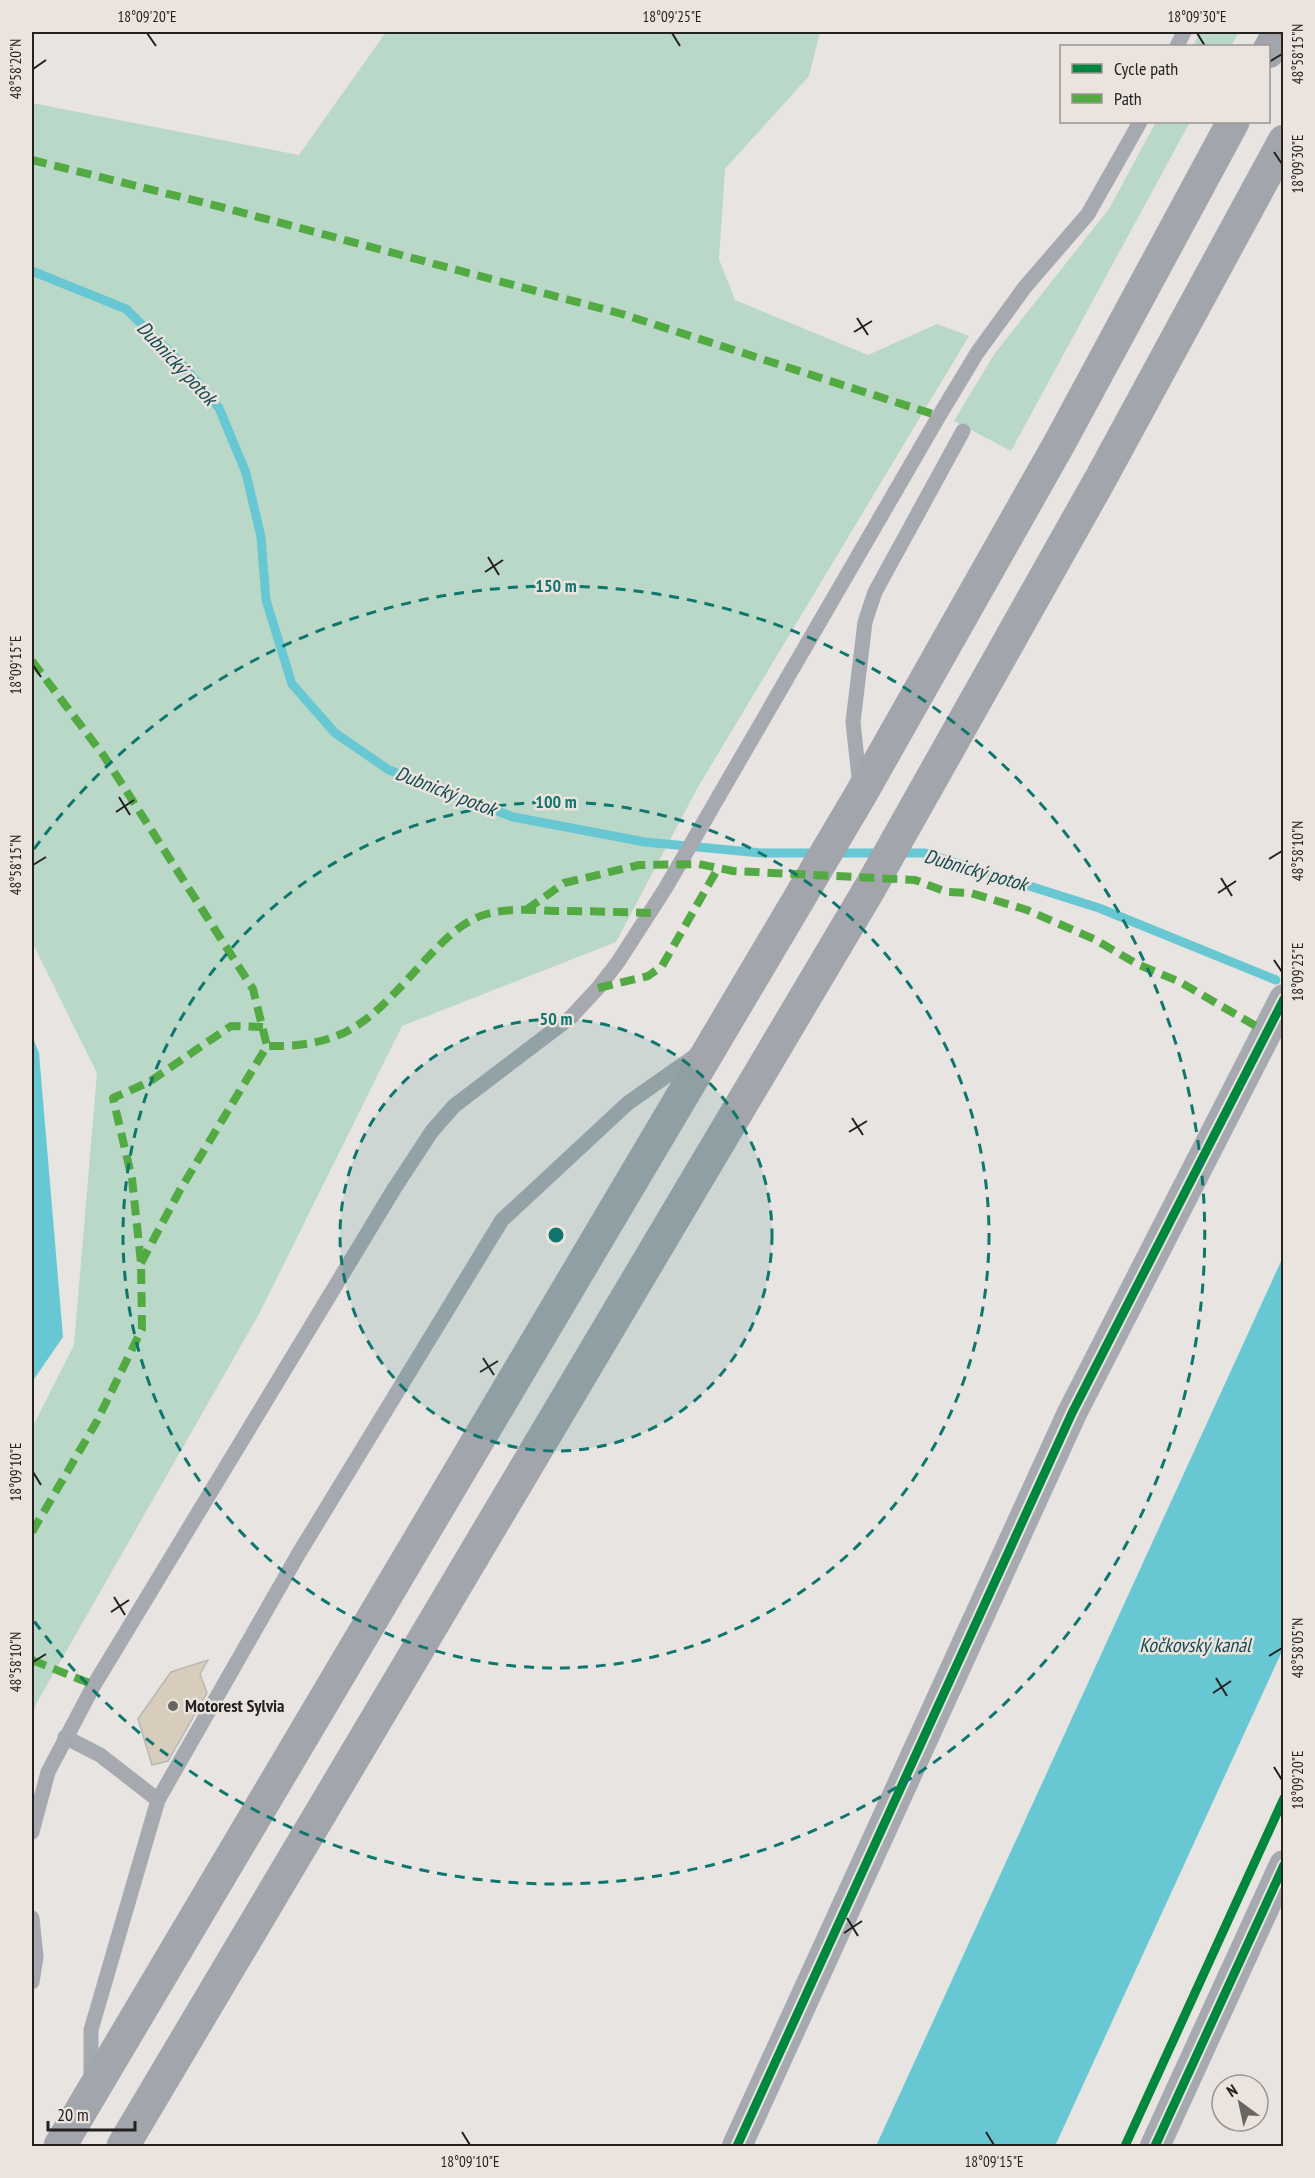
<svg xmlns="http://www.w3.org/2000/svg" width="1315" height="2178" viewBox="0 0 1315 2178" font-family="'PT Sans Narrow',sans-serif">
<style>
.green{fill:#b9d8c8}
.water{fill:#67c8d3}
.lines{fill:none;stroke-linecap:round;stroke-linejoin:round}
.stream{stroke:#67c8d3;stroke-width:9}
.building{fill:#d8cdbc;stroke:#b9b7b4;stroke-width:1.5}
.service{stroke:#a6a9b0;stroke-width:15}
.minor{stroke:#a6a9b0;stroke-width:30}
.motorway{stroke:#a2a5ab;stroke-width:33}
.quiet{stroke:#53aa43;stroke-width:8;stroke-dasharray:15 8;stroke-linecap:butt}
.cycleway-casing{stroke:#eae3de;stroke-width:13}
.cycleway{stroke:#00873e;stroke-width:9}
.ticks{fill:none;stroke:#24211f;stroke-width:2}
.ring{fill:none;stroke:#0f766e;stroke-width:3;stroke-dasharray:10 8}
.poi-dot{fill:#686563;stroke:#eae3de;stroke-width:2}
.labels{text-anchor:middle;stroke-width:5;stroke-linejoin:round;paint-order:stroke}
.poi-label{font-size:18px;font-weight:bold;fill:#24211f;stroke:#eae3de;text-anchor:start}
.water-label{font-size:20px;font-style:italic;fill:#134c53;stroke:#eae3de}
.centre{fill:#0f766e;stroke:#eae3de;stroke-width:3}
.ring-label{font-size:18px;text-anchor:middle;font-weight:bold;fill:#0f766e;stroke:#eae3de;stroke-width:5;stroke-linejoin:round;paint-order:stroke}
.neatline{fill:none;stroke:#24211f;stroke-width:2}
.ticks-label{font-size:15px;text-anchor:middle;fill:#24211f}
</style>
<rect width="100%" height="100%" fill="#e7e4e1"/>
<g class="green">
<path d="M 386,32 L 820,32 L 809,76 L 725,169 L 719,259 L 735,300 L 868,355 L 937,324 L 969,336 L 698,787 L 616,942 L 402,1026 L 259,1314 L 36,1704 L 32,1719 L 32,1428 L 74,1345 L 97,1073 L 32,942 L 32,103 L 299,155 Z"/>
<path d="M 1200,32 L 1239,32 L 1231,46 L 1193,46 Z"/>
<path d="M 1156,122 L 1190,122 L 1011,451 L 954,421 L 995,353 L 1109,209 Z"/>
</g>
<g class="water">
<path d="M 32,1036 L 39,1053 L 63,1337 L 32,1382 Z"/>
<path d="M 1283,1257 L 1283,1649 L 1055,2146 L 876,2146 Z"/>
</g>
<g class="lines">
<g class="stream">
<path d="M 32,271 L 126,309 L 180,362 L 219,408 L 246,473 L 261,537 L 266,600 L 292,684 L 335,733 L 389,770 L 513,817 L 645,842 L 761,853 L 817,853"/>
<path d="M 833,853 L 883,853"/>
<path d="M 896,853 L 925,853 L 1099,908 L 1276,980"/>
</g>
</g>
<path class="building" d="M 208,1660 L 200,1674 L 207,1693 L 168,1761 L 152,1765 L 138,1719 L 171,1672 Z"/>
<g class="lines">
<g class="service">
<path d="M 1177,46 L 1184,32"/>
<path d="M 860,787 L 853,722 L 865,622 L 875,592 L 963,431"/>
<path d="M 65,1737 L 100,1755 L 158,1800"/>
<path d="M 32,1832 L 48,1772 L 94,1685 L 394,1189 L 432,1131 L 454,1106 L 571,1017 L 598,988 L 618,962 L 665,889 L 939,416 L 977,353 L 1025,287 L 1088,214 L 1140,122"/>
<path d="M 32,1918 L 36,1957 L 32,1982"/>
<path d="M 91,2080 L 91,2030 L 158,1800 L 299,1553 L 502,1220 L 628,1103 L 695,1056"/>
</g>
<g class="minor">
<path d="M 737,2146 L 1072,1413 L 1284,999"/>
<path d="M 1155,2146 L 1284,1865"/>
</g>
<g class="motorway">
<path d="M 1268,52 L 1279,32"/>
<path d="M 60,2146 L 861,794 L 1059,444 L 1233,122"/>
<path d="M 123,2146 L 870,888 L 1101,478 L 1284,141"/>
</g>
<g class="quiet">
<path d="M 32,160 L 225,208 L 622,314 L 939,416"/>
<path d="M 32,661 L 104,756 L 253,989 L 267,1046"/>
<path d="M 526,910 L 564,883 L 639,865 L 699,864 L 733,871 L 915,880 L 947,892 L 971,893 L 1027,910 L 1094,939 L 1137,964 L 1180,982 L 1268,1033"/>
<path d="M 598,988 L 648,976 L 662,966 L 717,870"/>
<path d="M 141,1263 L 180,1190 L 267,1046 C 353,1048 375,1014 429,956 C 446,938 464,920 487,914 C 508,908 534,910 555,911 C 587,911 619,912 651,913"/>
<path d="M 32,1532 L 97,1421 L 142,1329 L 141,1263 L 132,1179 L 113,1098 L 149,1082 L 231,1026 L 263,1027"/>
<path d="M 32,1660 L 94,1685"/>
</g>
<defs>
<g id="cycleway">
<path d="M 737,2146 L 1072,1413 L 1284,999"/>
<path d="M 1125,2146 L 1284,1798"/>
<path d="M 1155,2146 L 1284,1865"/>
</g>
</defs>
<use href="#cycleway" class="cycleway-casing"/>
<use href="#cycleway" class="cycleway"/>
</g>
<path class="ticks" d="M 147,33 L 156,46M 672,33 L 680,46M 1197,33 L 1205,46M 1269,62 L 1282,54M 33,69 L 46,60M 1274,152 L 1282,164M 857,318 L 868,335M 854,332 L 872,321M 488,557 L 499,575M 485,572 L 503,560M 33,665 L 41,677M 119,797 L 130,815M 116,812 L 134,800M 1269,859 L 1282,851M 33,865 L 46,857M 1221,878 L 1232,896M 1218,893 L 1236,881M 1274,960 L 1282,972M 852,1118 L 863,1135M 849,1132 L 867,1121M 483,1358 L 494,1375M 480,1372 L 498,1361M 33,1472 L 41,1485M 114,1597 L 125,1615M 111,1612 L 129,1600M 1269,1656 L 1282,1648M 33,1662 L 46,1654M 1216,1678 L 1227,1696M 1213,1693 L 1231,1681M 1274,1767 L 1282,1780M 847,1918 L 858,1936M 844,1933 L 862,1921M 462,2132 L 470,2145M 986,2132 L 994,2145"/>
<circle cx="556" cy="1235" r="216" fill="#0f766e" fill-opacity=".12"/>
<g class="ring">
<circle cx="556" cy="1235" r="216"/>
<circle cx="556" cy="1235" r="433"/>
<path d="M34 849A649 649 0 1 1 34 1621"/>
</g>
<circle class="poi-dot" cx="173" cy="1706" r="6"/>
<g class="labels">
<g class="poi-label">
<text x="185" y="1712">Motorest Sylvia</text>
</g>
<g class="water-label">
<text transform="translate(177 363) rotate(47)" y="7">Dubnický potok</text>
<text transform="translate(446 791) rotate(21)" y="7">Dubnický potok</text>
<text transform="translate(976 870) rotate(16)" y="7">Dubnický potok</text>
<text x="1195" y="1652">Kočkovský kanál</text>
</g>
</g>
<circle cx="556" cy="1235" r="9" class="centre"/>
<g class="ring-label">
<text x="556" y="592">150 m</text>
<text x="556" y="808">100 m</text>
<text x="556" y="1025">50 m</text>
</g>
<rect width="1315" height="2178" fill="none" stroke="#eae3de" stroke-width="66"/>
<rect x="1060" y="45" width="210" height="78" fill="#eae3de" stroke="#9b9592" stroke-width="1.5"/>
<rect x="1072" y="64" width="30" height="9" fill="#00873e" stroke="#9b9592" stroke-width="1.5"/>
<text x="1114" y="75" font-size="18" fill="#24211f">Cycle path</text>
<rect x="1072" y="94" width="30" height="9" fill="#53aa43" stroke="#9b9592" stroke-width="1.5"/>
<text x="1114" y="105" font-size="18" fill="#24211f">Path</text>
<g transform="translate(1240 2103) rotate(327)"><circle r="28" fill="#eae3de" stroke="#9b9592" stroke-width="1.5"/>
<path d="M0-4.5L10 22L0 15L-10 22Z" fill="#686563"/>
<text y="-9" font-size="16" font-weight="bold" text-anchor="middle" fill="#24211f">N</text>
</g>
<path d="M48 2121v9h87v-9" fill="none" stroke="#24211f" stroke-width="3"/>
<text x="57" y="2121" font-size="18" fill="#24211f" stroke="#eae3de" stroke-width="4.5" paint-order="stroke">20 m</text>
<rect x="33" y="33" width="1249" height="2112" class="neatline"/>
<g class="ticks-label">
<text x="147" y="22">18°09'20"E</text>
<text x="672" y="22">18°09'25"E</text>
<text x="1197" y="22">18°09'30"E</text>
<text transform="translate(1298 54) rotate(-90)" y="5">48°58'15"N</text>
<text transform="translate(16 69) rotate(-90)" y="5">48°58'20"N</text>
<text transform="translate(1298 164) rotate(-90)" y="5">18°09'30"E</text>
<text transform="translate(16 665) rotate(-90)" y="5">18°09'15"E</text>
<text transform="translate(1298 851) rotate(-90)" y="5">48°58'10"N</text>
<text transform="translate(16 865) rotate(-90)" y="5">48°58'15"N</text>
<text transform="translate(1298 972) rotate(-90)" y="5">18°09'25"E</text>
<text transform="translate(16 1472) rotate(-90)" y="5">18°09'10"E</text>
<text transform="translate(1298 1648) rotate(-90)" y="5">48°58'05"N</text>
<text transform="translate(16 1662) rotate(-90)" y="5">48°58'10"N</text>
<text transform="translate(1298 1780) rotate(-90)" y="5">18°09'20"E</text>
<text x="470" y="2167">18°09'10"E</text>
<text x="994" y="2167">18°09'15"E</text>
</g>
</svg>
